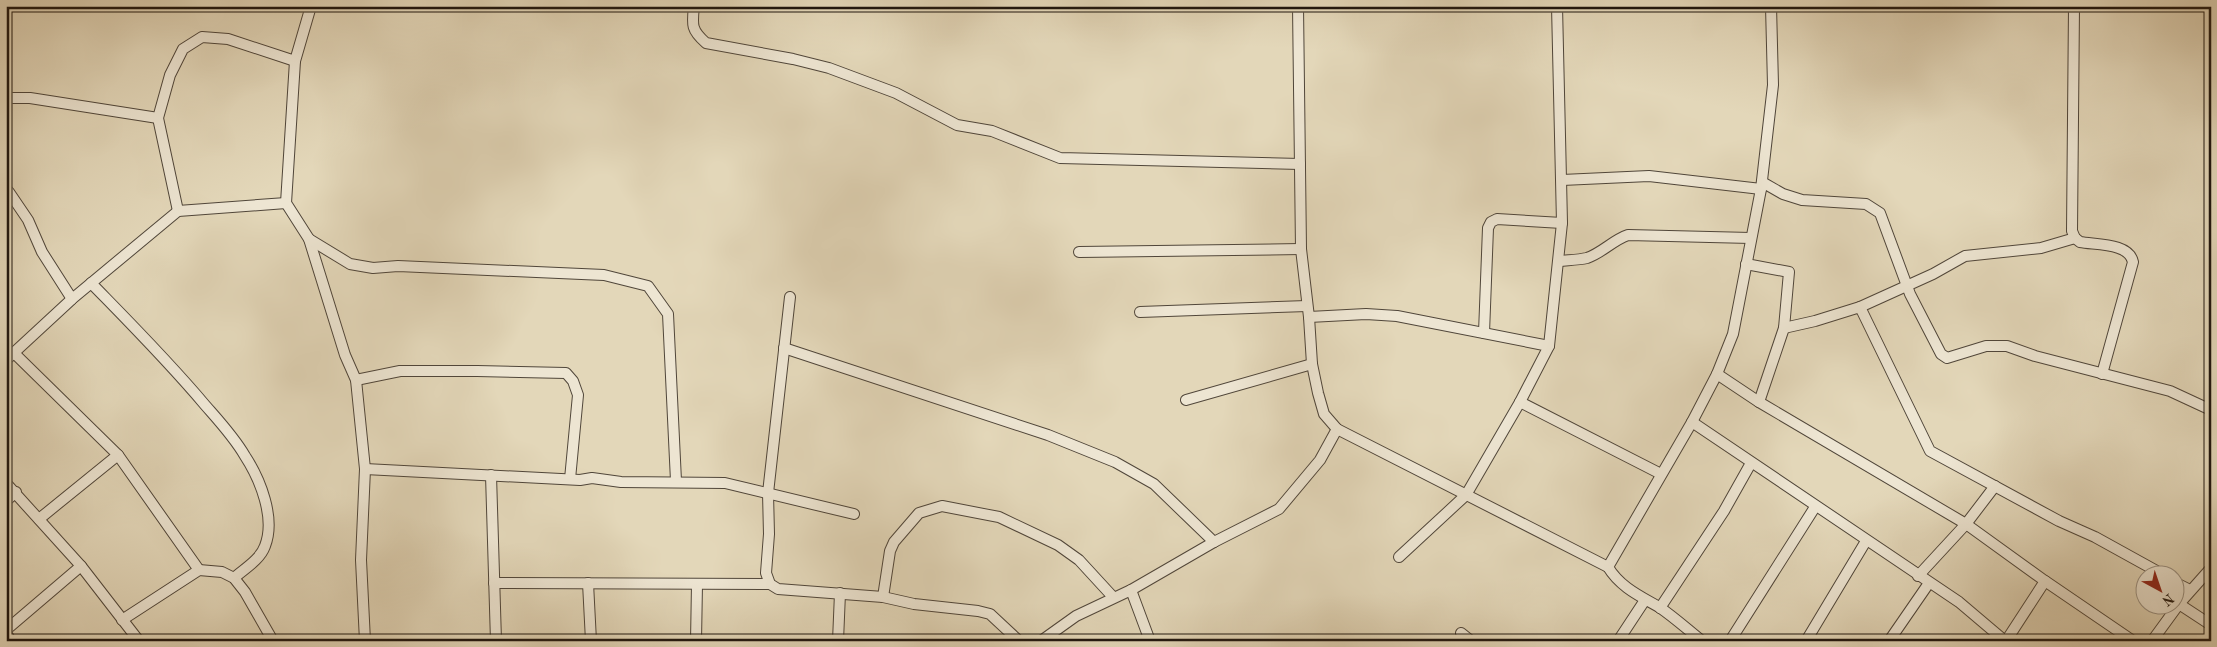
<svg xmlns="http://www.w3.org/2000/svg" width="2217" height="647" viewBox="0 0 2217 647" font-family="'Old Standard TT',serif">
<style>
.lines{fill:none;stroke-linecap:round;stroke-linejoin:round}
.street-casing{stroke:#50463a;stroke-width:12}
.street{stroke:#ede5d2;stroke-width:10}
</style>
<rect width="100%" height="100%" fill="#e3d7b9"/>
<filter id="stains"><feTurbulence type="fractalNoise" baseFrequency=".004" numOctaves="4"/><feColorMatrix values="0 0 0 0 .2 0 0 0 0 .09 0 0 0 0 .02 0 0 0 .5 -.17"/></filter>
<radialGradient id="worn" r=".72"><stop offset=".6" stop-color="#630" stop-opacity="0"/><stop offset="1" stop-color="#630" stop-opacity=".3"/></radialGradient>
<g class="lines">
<defs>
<g id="street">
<path d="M 694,6 C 692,25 691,30 706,43 L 793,59 L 829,68 L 896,93 L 957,125 L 992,131 L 1060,158 L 1300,164"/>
<path d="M 1298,6 L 1301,249 L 1309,317 L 1312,364 L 1318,393 L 1324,414 L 1337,429 L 1608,567 L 1692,422 L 1959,602 L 2005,641"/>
<path d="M 2074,6 L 2072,231 L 2075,238 L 2080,242 C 2097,245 2129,243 2133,262 L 2102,374"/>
<path d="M 295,61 L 286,203 L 309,239 L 345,355 L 356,380 L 365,469 L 361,560 L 365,641"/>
<path d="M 6,98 L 30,98 L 158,118"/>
<path d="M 1562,180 L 1649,176 L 1761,189"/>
<path d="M 1762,182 L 1783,194 L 1802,200 L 1866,204 L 1880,213 L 1910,294 L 1941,354 L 1947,358 L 1986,346 L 2007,346 L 2035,356 L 2170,391 L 2211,410"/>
<path d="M 9,192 L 28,220 L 42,252 L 72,299"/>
<path d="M 178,211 L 158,118 L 170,75 L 183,49 L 202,37 L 228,39 L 295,61 L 311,6"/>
<path d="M 309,239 L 350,264 L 373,268 L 398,266 L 604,275 L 648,286 L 668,314 L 676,481"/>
<path d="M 1079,252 L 1301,249"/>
<path d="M 1559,261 C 1568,260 1578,260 1587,258 C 1602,253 1613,240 1628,235 L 1751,238"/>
<path d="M 1746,264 L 1789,272 L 1784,328 L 1759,402"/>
<path d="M 91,283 C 130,323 169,362 205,405 C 219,421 234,437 245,456 C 260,479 276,518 265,546 C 260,560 244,569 234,578"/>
<path d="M 790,297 L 768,493 L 769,534 L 766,573 L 770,584 L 778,589 L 883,597 L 914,604 L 978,611 L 990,614 L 1019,641"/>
<path d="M 1860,307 L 1933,274 L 1965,256 L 2041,248 L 2075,238"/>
<path d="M 1140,312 L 1307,306"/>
<path d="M 1309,317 L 1366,314 L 1397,316 L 1549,346"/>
<path d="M 1784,328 L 1815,321 L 1860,307 L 1930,451 L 2059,521 L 2095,537 L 2162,574"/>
<path d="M 1484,333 L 1488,228 L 1491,222 L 1497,219 L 1562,223"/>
<path d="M 784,348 L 1048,435 L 1115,462 L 1154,484 L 1214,542"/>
<path d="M 14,353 L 118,455 L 199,570"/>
<path d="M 6,360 L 72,299 L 178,211 L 286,203"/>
<path d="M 1717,374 L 1759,402 L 1966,524 L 2045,581 L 2133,641"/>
<path d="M 356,380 L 400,371 L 477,371 L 566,373 L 573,381 L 578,395 L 570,479"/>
<path d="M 1186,400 L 1312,364"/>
<path d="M 1520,402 L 1661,474"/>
<path d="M 1692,422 L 1717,374 L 1733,334 L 1761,189 L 1773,85 L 1771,6"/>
<path d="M 365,469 L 580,480 L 592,478 L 621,482 L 725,483 L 854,514"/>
<path d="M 491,475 L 496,641"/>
<path d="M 6,483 L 81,566 L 139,641"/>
<path d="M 6,501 L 16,492"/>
<path d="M 39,519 L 118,455"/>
<path d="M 1399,557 L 1466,495 L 1520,402 L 1549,346 L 1562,223 L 1557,6"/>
<path d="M 1608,567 C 1620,587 1640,596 1659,607 C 1674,617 1688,630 1702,641"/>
<path d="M 1918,576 L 1966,524 L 1995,486"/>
<path d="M 2174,582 L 2190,590"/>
<path d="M 494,583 L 770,584"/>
<path d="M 588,583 L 591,641"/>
<path d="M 1131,590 L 1150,641"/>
<path d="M 883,597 L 890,551 L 894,542 L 919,513 L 942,506 L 999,517 L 1058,545 L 1079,560 L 1113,597"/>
<path d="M 2179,604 L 2211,625"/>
<path d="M 1660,608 L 1724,511 L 1751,463"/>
<path d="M 122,620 L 199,570 L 222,572 L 234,578 L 245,592 L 273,641"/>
<path d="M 6,630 L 81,566"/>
<path d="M 6,633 L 11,641"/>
<path d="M 1461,633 L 1471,641"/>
<path d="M 696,641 L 697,584"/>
<path d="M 838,641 L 840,593"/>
<path d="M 1041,641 L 1076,616 L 1131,590 L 1214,542 L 1279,509 L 1320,460 L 1337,429"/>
<path d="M 1618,641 L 1645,600"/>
<path d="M 1730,641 L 1815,507"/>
<path d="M 1806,641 L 1866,541"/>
<path d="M 1889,641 L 1929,583"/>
<path d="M 2006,641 L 2045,581"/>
<path d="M 2152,641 L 2179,604 L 2211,568"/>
</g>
</defs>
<use href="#street" class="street-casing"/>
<use href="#street" class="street"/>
</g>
<rect width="2217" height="647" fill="none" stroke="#e3d7b9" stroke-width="25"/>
<rect x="8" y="8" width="2202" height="632" fill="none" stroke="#1f160f" stroke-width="2.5"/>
<rect x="12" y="12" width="2192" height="622" fill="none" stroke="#1f160f"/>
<g transform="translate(2160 590) rotate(140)"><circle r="24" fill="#ede5d2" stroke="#9b9284"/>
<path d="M0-4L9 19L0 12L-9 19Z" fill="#8f2418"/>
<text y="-8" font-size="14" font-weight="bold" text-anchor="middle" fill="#1f160f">N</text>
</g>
<rect width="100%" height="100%" filter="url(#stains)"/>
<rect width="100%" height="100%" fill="url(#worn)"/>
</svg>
